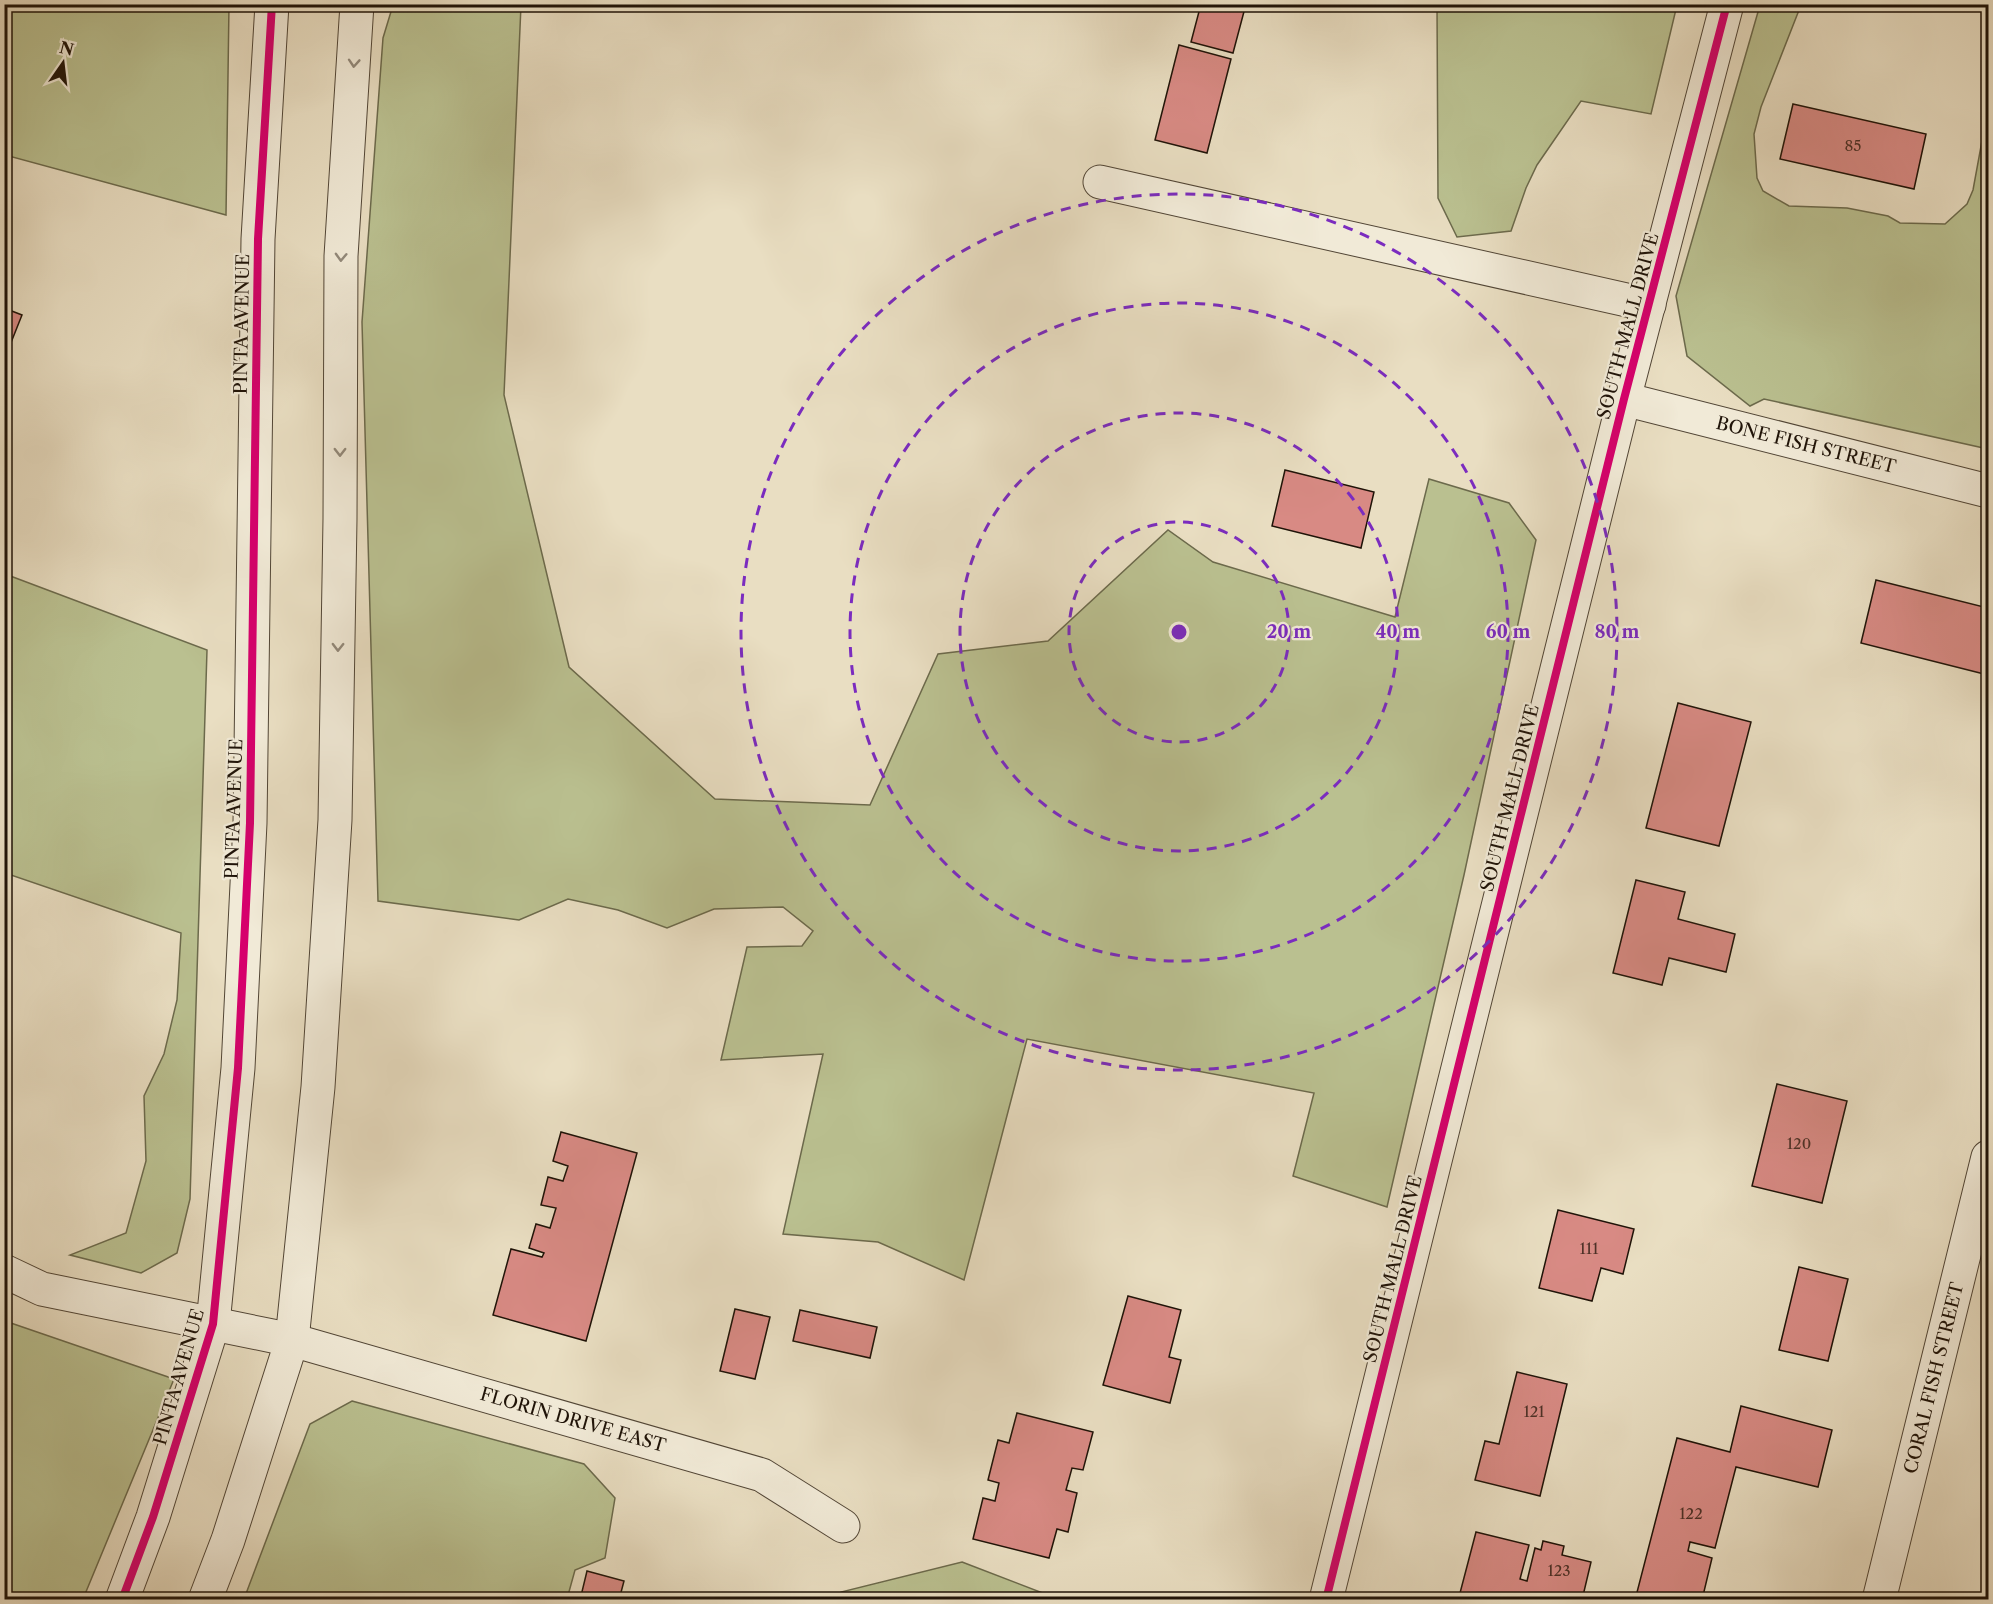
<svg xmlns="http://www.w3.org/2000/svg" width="1993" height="1604" viewBox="0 0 1993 1604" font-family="'Libre Caslon Text',serif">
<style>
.green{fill:#bac090;stroke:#6c6a4c;stroke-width:1.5}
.building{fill:#d88a84;stroke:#1f1308;stroke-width:1.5}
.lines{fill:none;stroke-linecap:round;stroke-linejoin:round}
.minor-casing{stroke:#524636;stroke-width:35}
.minor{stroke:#f1ead7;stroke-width:33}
.cycleway-casing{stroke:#f1ead7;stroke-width:11}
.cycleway{stroke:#d6006c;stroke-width:8}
.oneway{stroke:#92897a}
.ring{fill:none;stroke:#7b2cbf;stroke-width:3;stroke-dasharray:10 8}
.labels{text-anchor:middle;stroke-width:4.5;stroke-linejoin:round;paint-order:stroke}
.number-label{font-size:15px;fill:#4d3127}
.street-label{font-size:18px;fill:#1f1308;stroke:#f1ead7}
.centre{fill:#7b2cbf;stroke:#f1ead7;stroke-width:3}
.ring-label{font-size:18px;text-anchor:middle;font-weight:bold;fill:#7b2cbf;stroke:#f1ead7;stroke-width:4.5;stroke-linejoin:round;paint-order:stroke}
</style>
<rect width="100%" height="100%" fill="#e9dec2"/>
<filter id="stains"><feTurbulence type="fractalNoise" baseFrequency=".00333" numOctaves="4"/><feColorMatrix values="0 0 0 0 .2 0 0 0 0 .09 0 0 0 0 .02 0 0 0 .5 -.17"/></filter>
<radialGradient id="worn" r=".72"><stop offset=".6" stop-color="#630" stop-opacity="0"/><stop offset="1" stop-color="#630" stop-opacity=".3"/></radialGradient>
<g class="green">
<path d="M 4,5 L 229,5 L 226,215 L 5,155 Z"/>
<path d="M 393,5 L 521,5 L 504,395 L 569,667 L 715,799 L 870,805 L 938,654 L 1048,641 L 1168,530 L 1213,562 L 1395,617 L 1429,479 L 1509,503 L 1536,540 L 1464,875 L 1387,1207 L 1293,1176 L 1314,1093 L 1027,1039 L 964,1280 L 878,1242 L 783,1234 L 823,1054 L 721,1060 L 747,947 L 802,946 L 813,931 L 783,907 L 714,909 L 667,928 L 618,910 L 568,899 L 519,920 L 378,901 L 362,322 L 383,38 Z"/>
<path d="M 1437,5 L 1677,5 L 1651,114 L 1581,101 L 1537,165 L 1526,188 L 1511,231 L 1457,237 L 1438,198 Z"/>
<path d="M 1760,5 L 1801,5 L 1761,107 L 1754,134 L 1757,178 L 1763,191 L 1789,206 L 1847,208 L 1888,216 L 1900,223 L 1945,224 L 1967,204 L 1973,190 L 1988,108 L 1988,449 L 1764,399 L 1750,406 L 1687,356 L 1676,296 Z"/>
<path d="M 5,574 L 207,650 L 190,1199 L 177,1253 L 141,1273 L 70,1255 L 126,1233 L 146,1161 L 144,1096 L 164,1054 L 177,1000 L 181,933 L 5,873 Z"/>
<path d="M 5,1321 L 174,1379 L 83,1599 L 5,1599 Z"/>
<path d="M 352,1401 L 584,1464 L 615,1498 L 605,1558 L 575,1570 L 567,1599 L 244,1599 L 310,1424 Z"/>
<path d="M 962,1562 L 1053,1597 L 1066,1599 L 840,1599 L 841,1592 Z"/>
</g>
<g class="building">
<path d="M 1201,4 L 1246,4 L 1233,53 L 1191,42 Z"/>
<path d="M 1179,45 L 1231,59 L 1207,153 L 1155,140 Z"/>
<path d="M 1793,104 L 1926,134 L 1914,189 L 1780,159 Z"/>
<path d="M 4,308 L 22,315 L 10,345 L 4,343 Z"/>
<path d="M 1285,470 L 1374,492 L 1361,548 L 1272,526 Z"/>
<path d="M 1876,580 L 1988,608 L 1988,675 L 1861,643 Z"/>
<path d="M 1678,703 L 1751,722 L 1719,846 L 1646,828 Z"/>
<path d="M 1636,880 L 1685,892 L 1678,919 L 1735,934 L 1726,972 L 1669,958 L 1662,985 L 1613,973 Z"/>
<path d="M 1777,1084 L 1847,1101 L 1822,1203 L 1752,1186 Z"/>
<path d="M 561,1132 L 637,1153 L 586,1341 L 493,1315 L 511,1249 L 542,1257 L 544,1253 L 529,1248 L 536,1224 L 550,1228 L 556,1208 L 541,1205 L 548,1177 L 563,1181 L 568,1166 L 553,1161 Z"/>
<path d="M 1558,1210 L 1634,1229 L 1623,1274 L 1601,1268 L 1592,1301 L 1539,1288 Z"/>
<path d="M 1799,1267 L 1848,1279 L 1828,1361 L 1779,1350 Z"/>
<path d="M 1128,1296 L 1181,1310 L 1169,1357 L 1181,1360 L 1170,1403 L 1103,1385 Z"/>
<path d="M 735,1309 L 770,1317 L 755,1379 L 720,1371 Z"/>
<path d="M 800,1310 L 877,1327 L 870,1358 L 793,1341 Z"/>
<path d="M 1517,1372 L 1567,1384 L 1540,1496 L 1475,1480 L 1485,1441 L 1499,1444 Z"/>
<path d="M 1741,1406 L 1832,1430 L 1818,1487 L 1736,1467 L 1715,1548 L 1690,1542 L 1688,1551 L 1712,1558 L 1702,1600 L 1635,1600 L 1677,1438 L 1730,1452 Z"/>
<path d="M 1017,1413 L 1093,1432 L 1083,1470 L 1072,1468 L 1066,1490 L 1077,1493 L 1068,1532 L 1057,1529 L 1049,1558 L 973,1539 L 983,1498 L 995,1501 L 999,1483 L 988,1480 L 998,1440 L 1009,1443 Z"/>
<path d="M 1476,1532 L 1529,1545 L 1520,1579 L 1527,1581 L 1535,1548 L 1541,1550 L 1543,1541 L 1564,1546 L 1562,1555 L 1591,1562 L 1582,1600 L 1470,1600 L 1471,1596 L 1460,1593 Z"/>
<path d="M 587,1571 L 624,1581 L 619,1600 L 580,1600 Z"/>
</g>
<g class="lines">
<defs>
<g id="minor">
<path d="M 1100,182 L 1649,305"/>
<path d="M 1624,399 L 1988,491"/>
<path d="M 4,1271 L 42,1289 L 292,1340 L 762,1475 L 843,1526"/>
<path d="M 122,1600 L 153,1517 L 213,1324 L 238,1068 L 250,823 L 258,239 L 272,4"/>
<path d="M 205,1600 L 228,1540 L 292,1340 L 318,1087 L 335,820 L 340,519 L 341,256 L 357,4"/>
<path d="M 1326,1600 L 1624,399 L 1727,4"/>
<path d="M 1879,1600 L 1988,1157"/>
</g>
</defs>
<use href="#minor" class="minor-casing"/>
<use href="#minor" class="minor"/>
<defs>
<g id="cycleway">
<path d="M 122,1600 L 153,1517 L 213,1324 L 238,1068 L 250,823 L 258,239 L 272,4"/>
<path d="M 1326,1600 L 1624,399 L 1727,4"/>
</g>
</defs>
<use href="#cycleway" class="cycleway-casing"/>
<use href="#cycleway" class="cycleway"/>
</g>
<defs><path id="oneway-chevron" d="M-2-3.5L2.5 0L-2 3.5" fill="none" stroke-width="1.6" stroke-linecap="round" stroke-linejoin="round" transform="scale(1.5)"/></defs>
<g class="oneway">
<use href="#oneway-chevron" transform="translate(354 63) rotate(94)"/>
<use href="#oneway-chevron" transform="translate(341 257) rotate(92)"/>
<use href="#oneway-chevron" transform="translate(340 452) rotate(90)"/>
<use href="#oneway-chevron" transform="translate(338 647) rotate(91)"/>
</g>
<g class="ring">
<circle cx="1179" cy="632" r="110"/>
<circle cx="1179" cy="632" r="219"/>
<circle cx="1179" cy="632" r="329"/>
<circle cx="1179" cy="632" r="438"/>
</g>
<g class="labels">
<g class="number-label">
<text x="1853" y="151">85</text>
<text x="1799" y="1149">120</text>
<text x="1589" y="1254">111</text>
<text x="1534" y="1417">121</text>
<text x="1691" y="1519">122</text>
<text x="1559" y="1576">123</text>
</g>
<g class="street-label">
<text transform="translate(242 324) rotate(-89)" y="6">PINTA AVENUE</text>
<text transform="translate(1628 326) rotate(-75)" y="6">SOUTH MALL DRIVE</text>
<text transform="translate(1806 445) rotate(14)" y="6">BONE FISH STREET</text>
<text transform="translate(1510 798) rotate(-76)" y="6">SOUTH MALL DRIVE</text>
<text transform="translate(234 809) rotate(-88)" y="6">PINTA AVENUE</text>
<text transform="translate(1393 1269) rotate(-76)" y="6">SOUTH MALL DRIVE</text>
<text transform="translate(179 1377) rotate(-74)" y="6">PINTA AVENUE</text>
<text transform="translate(1934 1378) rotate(-76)" y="6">CORAL FISH STREET</text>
<text transform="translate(573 1420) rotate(16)" y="6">FLORIN DRIVE EAST</text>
</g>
</g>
<circle cx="1179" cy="632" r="9" class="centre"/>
<g class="ring-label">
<text x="1289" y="638">20 m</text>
<text x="1398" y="638">40 m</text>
<text x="1508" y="638">60 m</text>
<text x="1617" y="638">80 m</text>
</g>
<rect width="1993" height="1604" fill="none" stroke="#e9dec2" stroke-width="24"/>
<rect x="6" y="6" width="1981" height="1592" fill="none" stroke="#1f1308" stroke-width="3"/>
<rect x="12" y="12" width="1969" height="1580" fill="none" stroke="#1f1308" stroke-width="1.5"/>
<g transform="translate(63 63) rotate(14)" stroke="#f1ead7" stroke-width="4.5" paint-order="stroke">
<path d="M0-4.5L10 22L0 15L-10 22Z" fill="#1f1308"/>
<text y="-9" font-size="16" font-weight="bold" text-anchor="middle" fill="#1f1308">N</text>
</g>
<rect width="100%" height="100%" filter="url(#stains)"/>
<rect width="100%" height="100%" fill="url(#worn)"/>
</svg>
